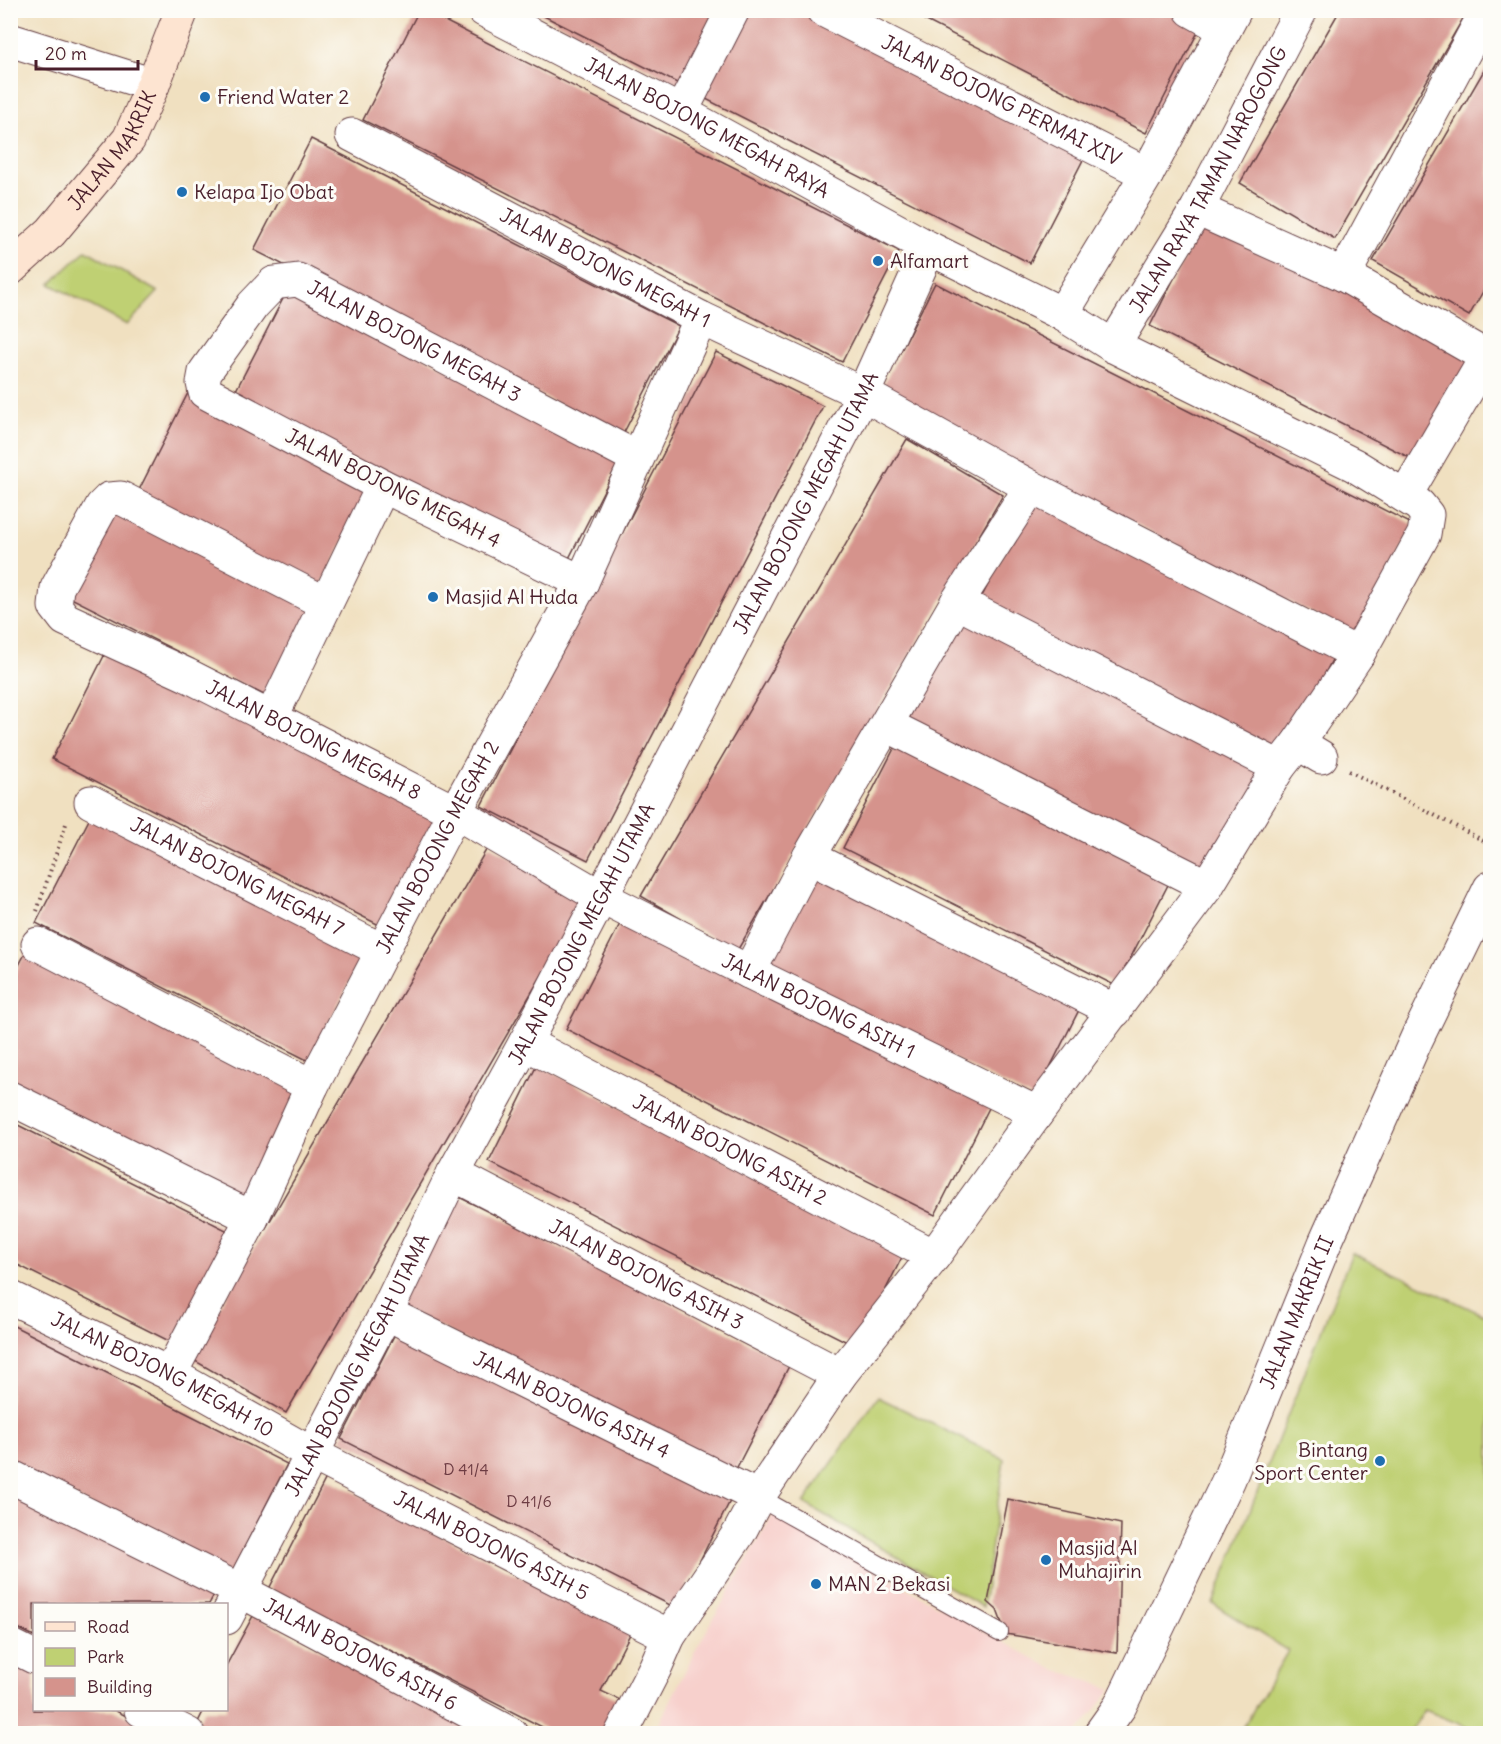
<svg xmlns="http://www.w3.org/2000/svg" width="1501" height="1744" viewBox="0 0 1501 1744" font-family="Delius,sans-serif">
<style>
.built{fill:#f7d0cc}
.green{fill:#bfd073;stroke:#84784f;stroke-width:1.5}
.building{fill:#d5938c}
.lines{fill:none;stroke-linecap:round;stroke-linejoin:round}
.lane-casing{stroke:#633c41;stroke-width:20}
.street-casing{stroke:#633c41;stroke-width:35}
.secondary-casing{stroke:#633c41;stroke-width:35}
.path{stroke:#633c41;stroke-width:4;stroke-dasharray:1.5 4.5;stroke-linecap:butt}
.lane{stroke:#fff;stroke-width:18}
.street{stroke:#fff;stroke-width:33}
.secondary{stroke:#fde4d1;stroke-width:33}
.poi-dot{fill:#1f6fb2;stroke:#fdfcf7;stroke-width:2}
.labels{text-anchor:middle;stroke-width:6;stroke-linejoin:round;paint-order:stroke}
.number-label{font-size:16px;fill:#6d3c43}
.poi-label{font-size:20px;fill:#4a1f2b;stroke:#fdfcf7;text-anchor:start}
.street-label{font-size:20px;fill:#4a1f2b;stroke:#fdfcf7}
</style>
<rect width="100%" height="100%" fill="#fdfcf7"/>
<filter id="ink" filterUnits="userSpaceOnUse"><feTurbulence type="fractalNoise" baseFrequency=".0167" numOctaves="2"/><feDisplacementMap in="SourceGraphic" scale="12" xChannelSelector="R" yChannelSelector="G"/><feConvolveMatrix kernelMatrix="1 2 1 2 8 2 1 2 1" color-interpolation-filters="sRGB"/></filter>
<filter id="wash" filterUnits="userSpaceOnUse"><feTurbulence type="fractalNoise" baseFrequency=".008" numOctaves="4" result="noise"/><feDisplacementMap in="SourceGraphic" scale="24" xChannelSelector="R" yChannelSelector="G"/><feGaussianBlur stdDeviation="1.35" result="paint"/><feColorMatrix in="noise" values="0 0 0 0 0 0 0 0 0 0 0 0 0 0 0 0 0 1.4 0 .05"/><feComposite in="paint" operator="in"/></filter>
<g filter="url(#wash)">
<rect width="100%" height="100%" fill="#f0e0c0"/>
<path class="built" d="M 773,1514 L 1051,1668 L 1112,1689 L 1077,1733 L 654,1734 L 694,1653 Z"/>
<g class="green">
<path d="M 86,250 L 158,292 L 127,325 L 50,284 Z"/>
<path d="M 1352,1253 L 1490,1318 L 1490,1733 L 1481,1733 L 1425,1710 L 1409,1733 L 1240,1733 L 1288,1651 L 1213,1604 Z"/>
<path d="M 878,1397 L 1004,1459 L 983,1607 L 804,1503 Z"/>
</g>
<g id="blocks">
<g class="building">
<path d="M 419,10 L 423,10 L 899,251 L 842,362 L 363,120 Z"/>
<path d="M 532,10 L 719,10 L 681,85 Z"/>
<path d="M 738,10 L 807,10 L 1087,152 L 1030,263 L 696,94 Z"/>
<path d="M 905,10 L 1180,10 L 1203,22 L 1146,133 Z"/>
<path d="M 1340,10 L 1468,10 L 1335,239 L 1240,183 Z"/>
<path d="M 1490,60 L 1490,279 L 1469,316 L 1373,261 Z"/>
<path d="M 311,139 L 679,326 L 622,436 L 254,250 Z"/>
<path d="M 1206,215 L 1479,353 L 1422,464 L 1150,326 Z"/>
<path d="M 935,283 L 1414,525 L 1357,636 L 879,394 Z"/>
<path d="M 288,289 L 621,457 L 564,568 L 231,400 Z"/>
<path d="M 716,352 L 823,406 L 588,860 L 481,806 Z"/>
<path d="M 188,393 L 372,486 L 318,592 L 134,500 Z"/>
<path d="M 907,439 L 1003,495 L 737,951 L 641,896 Z"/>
<path d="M 1033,497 L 1337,650 L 1280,761 L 976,608 Z"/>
<path d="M 116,504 L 315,604 L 268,697 L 69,597 Z"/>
<path d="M 961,617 L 1264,770 L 1207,882 L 904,728 Z"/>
<path d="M 108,648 L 442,817 L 385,928 L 52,759 Z"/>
<path d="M 900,737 L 1173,875 L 1116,986 L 843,848 Z"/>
<path d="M 93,812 L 366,950 L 309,1061 L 36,923 Z"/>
<path d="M 489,845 L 585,901 L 286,1413 L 190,1358 Z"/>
<path d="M 810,865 L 1083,1002 L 1034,1099 L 761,961 Z"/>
<path d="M 623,918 L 991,1104 L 935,1215 L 566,1029 Z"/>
<path d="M 26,952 L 299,1090 L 242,1201 L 10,1084 L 10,982 Z"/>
<path d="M 537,1065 L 905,1251 L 857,1347 L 489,1162 Z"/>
<path d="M 10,1121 L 230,1232 L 173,1343 L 10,1261 Z"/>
<path d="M 455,1195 L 790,1364 L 733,1475 L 398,1306 Z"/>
<path d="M 10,1324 L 287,1464 L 230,1575 L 10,1464 Z"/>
<path d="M 398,1328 L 732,1497 L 676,1608 L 341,1439 Z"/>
<path d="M 326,1478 L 631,1632 L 601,1691 L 631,1705 L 616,1734 L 556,1734 L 269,1589 Z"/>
<path d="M 10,1485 L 217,1589 L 209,1604 L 34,1604 L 34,1636 L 10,1624 Z"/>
<path d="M 1008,1499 L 1121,1524 L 1117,1653 L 1006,1634 L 997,1610 L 988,1602 Z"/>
<path d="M 253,1616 L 485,1734 L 209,1734 L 196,1726 L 204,1710 L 226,1710 L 226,1666 Z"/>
<path d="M 10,1657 L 34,1669 L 34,1710 L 114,1710 L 149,1727 L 146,1734 L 10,1734 Z"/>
</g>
</g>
</g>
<g filter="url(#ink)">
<use href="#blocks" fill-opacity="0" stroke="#633c41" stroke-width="1.5"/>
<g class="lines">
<defs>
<path id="lane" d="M 758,1497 L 999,1632"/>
<g id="street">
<path id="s1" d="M 484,10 L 681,112 L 929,248 L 1062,314 L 1113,346 L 1354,465 L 1419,505 L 1427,515 L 1424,534 L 1358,654 L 1298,743 L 1279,767 L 1207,886 L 1037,1113 L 934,1256 L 840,1375 L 758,1497 L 739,1533 L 669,1636 L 655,1668 L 621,1734"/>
<path id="s2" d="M 823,10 L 1147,174"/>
<path d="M 1191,10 L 1225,29"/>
<path d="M 10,40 L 153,85"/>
<path d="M 681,112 L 733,10"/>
<path id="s3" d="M 352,135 L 701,318 L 863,394 L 1031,487 L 1358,654"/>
<path d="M 1197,209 L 1344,275 L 1487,357"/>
<path d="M 1344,275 L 1487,10"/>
<path d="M 1062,314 L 1147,174 L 1235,10"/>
<path id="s4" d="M 1113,346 L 1197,209 L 1301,10"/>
<path d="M 1405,496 L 1490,351"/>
<path id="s5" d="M 582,582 L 383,486 L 205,392 L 203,383 L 205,372 L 253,305 L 274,283 L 298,280 L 637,458"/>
<path d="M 957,602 L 1279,767"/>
<path id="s6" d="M 325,603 L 121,498 L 109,499 L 102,506 L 57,588 L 55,606 L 65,619 L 187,675 L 455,812 L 601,897 L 749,972 L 1037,1113"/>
<path d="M 271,718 L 383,486"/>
<path d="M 887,725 L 1207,886"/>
<path d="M 1298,743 L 1321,757"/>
<path id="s7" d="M 91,802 L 383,951"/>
<path d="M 809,857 L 1115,1011"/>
<path d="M 38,944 L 312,1086"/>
<path d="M 749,972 L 809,857 L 957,602 L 1031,487"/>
<path id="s8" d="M 525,1043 L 934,1256"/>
<path d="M 10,1098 L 252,1218"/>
<path id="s9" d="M 453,1174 L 840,1375"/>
<path id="s10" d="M 10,1297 L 170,1374 L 312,1454 L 669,1636"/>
<path id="s11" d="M 386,1313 L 758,1497"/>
<path id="s12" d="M 170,1374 L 252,1218 L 312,1086 L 455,812 L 582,582 L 701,318"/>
<path id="s13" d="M 10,1476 L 241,1591 L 511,1734"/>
<path id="s14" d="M 226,1618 L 386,1313 L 453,1174 L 525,1043 L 863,394 L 929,248"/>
<path d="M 10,1645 L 34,1657"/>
<path d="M 141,1710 L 188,1734"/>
<path id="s15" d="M 1100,1734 L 1120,1706 L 1229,1479 L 1325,1243 L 1417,1038 L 1490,888"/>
</g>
<g id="secondary">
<path id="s16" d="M 10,269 L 51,232 L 129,139 L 153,85 L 182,10"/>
</g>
</defs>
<use href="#lane" class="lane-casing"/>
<use href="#street" class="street-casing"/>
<use href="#secondary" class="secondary-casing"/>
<g class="path">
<path d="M 1349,771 L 1490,844"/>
<path d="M 37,911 L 66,824"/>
</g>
<use href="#lane" class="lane"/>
<use href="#street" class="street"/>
<use href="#secondary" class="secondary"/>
</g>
</g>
<g class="poi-dot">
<circle cx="205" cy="97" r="6"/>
<circle cx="182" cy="192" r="6"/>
<circle cx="878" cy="261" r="6"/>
<circle cx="433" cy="597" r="6"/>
<circle cx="1380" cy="1461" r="6"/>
<circle cx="1046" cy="1560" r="6"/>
<circle cx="816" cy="1584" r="6"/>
</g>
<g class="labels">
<g class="number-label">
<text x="466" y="1475">D 41/4</text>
<text x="529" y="1507">D 41/6</text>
</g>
<g class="poi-label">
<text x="217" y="104">Friend Water 2</text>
<text x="194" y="199">Kelapa Ijo Obat</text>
<text x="890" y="268">Alfamart</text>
<text x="445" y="604">Masjid Al Huda</text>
<text x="1368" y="1457" text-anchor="end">Bintang<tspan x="1368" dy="23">Sport Center</tspan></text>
<text x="1058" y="1555">Masjid Al<tspan x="1058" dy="23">Muhajirin</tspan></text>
<text x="828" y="1591">MAN 2 Bekasi</text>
</g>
<g class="street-label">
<text dy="7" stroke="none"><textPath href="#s2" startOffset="200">JALAN BOJONG PERMAI XIV</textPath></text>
<text dy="7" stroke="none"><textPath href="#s1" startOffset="252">JALAN BOJONG MEGAH RAYA</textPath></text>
<text dy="7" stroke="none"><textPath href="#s16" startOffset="158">JALAN MAKRIK</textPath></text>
<text dy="7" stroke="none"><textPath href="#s4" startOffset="192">JALAN RAYA TAMAN NAROGONG</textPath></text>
<text dy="7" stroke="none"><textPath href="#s3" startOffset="286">JALAN BOJONG MEGAH 1</textPath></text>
<text dy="7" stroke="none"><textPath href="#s5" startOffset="711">JALAN BOJONG MEGAH 3</textPath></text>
<text transform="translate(393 488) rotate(27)" y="7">JALAN BOJONG MEGAH 4</text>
<text dy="7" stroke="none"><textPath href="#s14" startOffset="1257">JALAN BOJONG MEGAH UTAMA</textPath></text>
<text dy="7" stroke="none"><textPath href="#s6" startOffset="656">JALAN BOJONG MEGAH 8</textPath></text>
<text dy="7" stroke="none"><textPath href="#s12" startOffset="591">JALAN BOJONG MEGAH 2</textPath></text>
<text dy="7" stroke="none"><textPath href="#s7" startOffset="164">JALAN BOJONG MEGAH 7</textPath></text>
<text dy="7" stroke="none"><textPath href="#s14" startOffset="771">JALAN BOJONG MEGAH UTAMA</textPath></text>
<text dy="7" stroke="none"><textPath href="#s6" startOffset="1227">JALAN BOJONG ASIH 1</textPath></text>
<text dy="7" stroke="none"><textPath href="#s8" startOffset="231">JALAN BOJONG ASIH 2</textPath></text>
<text dy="7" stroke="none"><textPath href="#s9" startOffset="218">JALAN BOJONG ASIH 3</textPath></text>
<text dy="7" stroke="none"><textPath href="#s15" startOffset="466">JALAN MAKRIK II</textPath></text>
<text dy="7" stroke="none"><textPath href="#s14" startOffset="285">JALAN BOJONG MEGAH UTAMA</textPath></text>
<text dy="7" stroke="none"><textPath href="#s10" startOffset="171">JALAN BOJONG MEGAH 10</textPath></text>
<text dy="7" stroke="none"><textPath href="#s11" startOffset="207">JALAN BOJONG ASIH 4</textPath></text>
<text dy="7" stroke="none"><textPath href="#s10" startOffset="542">JALAN BOJONG ASIH 5</textPath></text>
<text dy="7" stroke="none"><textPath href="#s13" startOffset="393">JALAN BOJONG ASIH 6</textPath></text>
</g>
</g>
<rect width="1501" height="1744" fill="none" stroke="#fdfcf7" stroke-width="36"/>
<rect x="33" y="1603" width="195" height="108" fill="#fdfcf7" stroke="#b5a4a5" stroke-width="1.5"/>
<rect x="45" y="1622" width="30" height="9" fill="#fde4d1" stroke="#b5a4a5" stroke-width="1.5"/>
<text x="87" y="1633" font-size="18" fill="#4a1f2b">Road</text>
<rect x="45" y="1648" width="30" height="18" fill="#bfd073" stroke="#b5a4a5" stroke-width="1.5"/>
<text x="87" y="1663" font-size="18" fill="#4a1f2b">Park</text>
<rect x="45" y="1678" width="30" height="18" fill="#d5938c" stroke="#b5a4a5" stroke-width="1.5"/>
<text x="87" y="1693" font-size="18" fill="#4a1f2b">Building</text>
<path d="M36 60v9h102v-9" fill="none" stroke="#4a1f2b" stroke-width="3"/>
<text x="45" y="60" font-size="18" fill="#4a1f2b" stroke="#fdfcf7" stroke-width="4.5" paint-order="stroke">20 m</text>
</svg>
